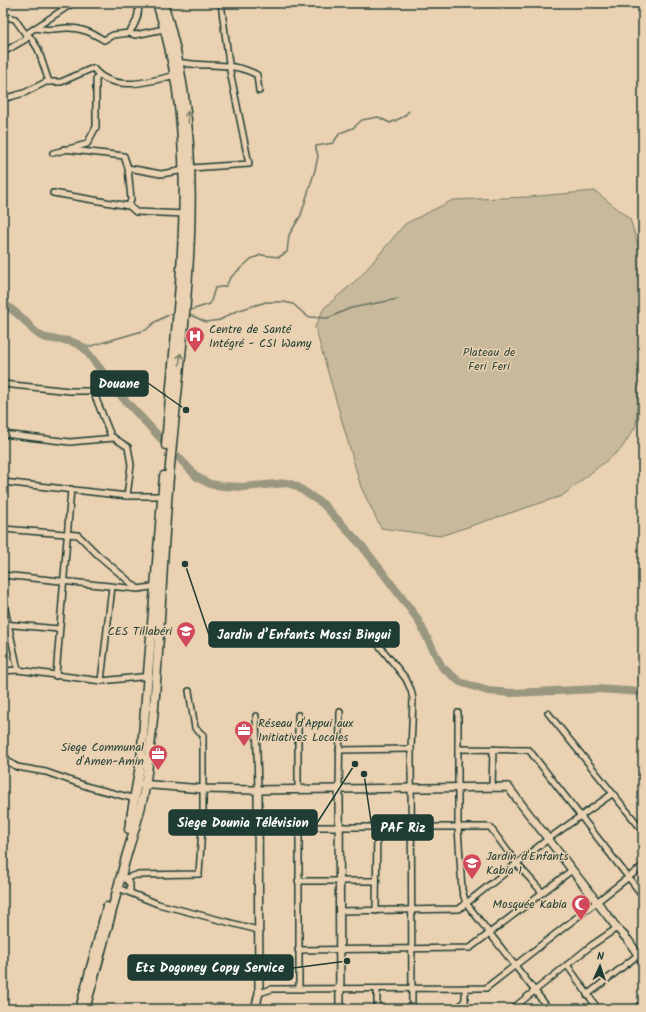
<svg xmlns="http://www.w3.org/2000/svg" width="646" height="1012" viewBox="0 0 646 1012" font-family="Kalam,sans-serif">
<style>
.green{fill:#c8b99c;stroke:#747b68}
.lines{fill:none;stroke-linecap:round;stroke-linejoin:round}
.stream{stroke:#687362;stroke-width:1.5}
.river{stroke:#999780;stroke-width:8}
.street-casing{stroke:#1f3d34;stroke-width:8}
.secondary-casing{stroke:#1f3d34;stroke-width:10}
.primary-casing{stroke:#1f3d34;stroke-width:11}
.street{stroke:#e9d1b1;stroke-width:5}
.secondary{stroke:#e9d1b1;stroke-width:7}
.primary{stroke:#e9d1b1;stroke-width:8}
.oneway{stroke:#7a806c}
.labels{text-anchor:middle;stroke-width:3;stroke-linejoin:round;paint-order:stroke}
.poi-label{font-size:12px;fill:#1f3d34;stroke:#e9d1b1;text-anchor:start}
.park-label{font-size:12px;fill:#30493e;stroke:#e9d1b1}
.leader{fill:none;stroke:#1f3d34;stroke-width:1.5}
.callout-dot{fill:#1f3d34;stroke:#e9d1b1;stroke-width:1.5}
.callout{fill:#1f3d34;stroke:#1f3d34;stroke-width:1.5}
.callout-label{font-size:13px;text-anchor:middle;font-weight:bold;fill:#fff}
</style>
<rect width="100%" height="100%" fill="#e9d1b1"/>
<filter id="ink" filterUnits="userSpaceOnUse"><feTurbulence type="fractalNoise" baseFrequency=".025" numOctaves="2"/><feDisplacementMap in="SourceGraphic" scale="8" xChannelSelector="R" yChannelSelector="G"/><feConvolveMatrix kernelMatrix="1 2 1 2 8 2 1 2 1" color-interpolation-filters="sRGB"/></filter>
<g filter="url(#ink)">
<path class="green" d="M 595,191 L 630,219 L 643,260 L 643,383 L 638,387 L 636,426 L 621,449 L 562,496 L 440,536 L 381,528 L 361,487 L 315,327 L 324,308 L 360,277 L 405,224 L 453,200 L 528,197 Z"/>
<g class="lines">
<g class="stream">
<path d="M 188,311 L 210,304 L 215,288 L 226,286 L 230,278 L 251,259 L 261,255 L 279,257 L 287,252 L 289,235 L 301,215 L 315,170 L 318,156 L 316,149 L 316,146 L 333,143 L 340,133 L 353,128 L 362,120 L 378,117 L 390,123 L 403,117 L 409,111"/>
<path d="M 188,314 L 206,322 L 220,320 L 236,311 L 266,302 L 284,302 L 293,304 L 308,317 L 328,318 L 351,308 L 398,299"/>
<path d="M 84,348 L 146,330 L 155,322 L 174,312"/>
</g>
<path class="river" d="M 3,303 C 10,308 18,314 25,321 C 31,327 35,334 43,337 C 59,342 69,337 84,348 L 122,397 L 197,477 L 210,484 L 223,486 L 243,487 L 287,483 L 296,486 L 323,504 L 362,546 L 380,569 L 417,618 L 442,667 L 460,682 L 488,691 L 512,693 L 597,689 L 643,692"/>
<defs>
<g id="street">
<path d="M 3,16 L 15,19 L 24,32 L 31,38 L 38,49 L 49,82"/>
<path d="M 35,28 C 46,31 55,29 66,28 C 80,27 92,33 104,40 L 113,35 L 129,33 L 135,35 L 164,29"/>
<path d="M 129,33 C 136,24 140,14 138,3"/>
<path d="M 3,45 L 7,50 L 26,39 L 26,34 L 73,3"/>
<path d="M 178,62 C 204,68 233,61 257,75 L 259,91"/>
<path d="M 3,99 L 24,93 L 46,82 L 61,82 L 93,68 C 112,93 150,82 175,75"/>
<path d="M 64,149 L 124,156 L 128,168 L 161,174 L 185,170"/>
<path d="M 53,153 L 87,144 L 96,127 L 96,80 L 98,74"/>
<path d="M 128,168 L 131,199 L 129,206"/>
<path d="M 191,168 L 249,164 L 230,71 L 221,3"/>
<path d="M 53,193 L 129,206 L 136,212 L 186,214"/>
<path d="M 3,384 L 70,391 L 93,391 L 111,436 L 128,447 L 131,465 L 127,496"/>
<path d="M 3,434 L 70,442 L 114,438"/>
<path d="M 3,482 L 127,496 L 162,496"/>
<path d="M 3,529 L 78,535 L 98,555 L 137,588"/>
<path d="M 3,575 L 138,589 L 157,586"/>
<path d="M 3,600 L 18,670"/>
<path d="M 3,624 L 59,629"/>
<path d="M 374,639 L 406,679 L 411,690 L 413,699 L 411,749 L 412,1009"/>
<path d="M 3,671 L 18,670 L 101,681 L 150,676"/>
<path d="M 56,676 L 71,489"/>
<path d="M 101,681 L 112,587"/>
<path d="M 458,713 L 458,828 L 462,890 L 466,903 L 549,1009"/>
<path d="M 548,713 L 643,831"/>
<path d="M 298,715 L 298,790"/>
<path d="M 256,716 L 258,790"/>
<path d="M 458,749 L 529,750 L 643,896"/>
<path d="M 339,750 L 411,749"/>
<path d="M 3,754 L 9,762 L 17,767 L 46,772 L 89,787 L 136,799"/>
<path d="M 492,787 L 493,749"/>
<path d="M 339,790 L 340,712"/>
<path d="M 258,827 L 490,827 L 517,864 L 542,892"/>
<path d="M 124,877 L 130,884 L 130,892"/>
<path d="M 126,878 L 136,875 L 199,874 L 203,812 L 203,735 L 195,728 L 189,691"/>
<path d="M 298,881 L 376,881"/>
<path d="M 118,888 L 158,904 L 258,930"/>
<path d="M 339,911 L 459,909 L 548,839 L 612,794"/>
<path d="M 376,911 L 377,827"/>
<path d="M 298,950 L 470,948 L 572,870"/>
<path d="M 567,965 L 598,1009"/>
<path d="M 465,988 L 465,1009"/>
<path d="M 299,989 L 299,827"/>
<path d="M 377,989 L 377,1009"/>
<path d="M 259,993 L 272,989 L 486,988 L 643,866"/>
<path d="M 587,995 L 643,951"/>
<path d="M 458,1009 L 465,1000"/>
<path d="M 512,1009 L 592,945 L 617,928"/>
</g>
<g id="secondary">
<path d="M 140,784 L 203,789 L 254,790 L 508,787 L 617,928 L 628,940 L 643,962"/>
<path d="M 339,790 L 340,1009"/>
<path d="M 255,1009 L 259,993 L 258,790"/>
<path d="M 636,1009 L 643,1004"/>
</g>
<g id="primary">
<path d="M 157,3 C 204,146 177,298 166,445"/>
<path d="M 129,829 L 141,760 L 164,476"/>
<path d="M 80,1009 L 107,907"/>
<path d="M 85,1009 C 99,960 112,910 125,861 C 132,836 141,812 145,787 C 161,677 160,565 171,455 C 185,305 211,150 163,3"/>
</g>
</defs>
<use href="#street" class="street-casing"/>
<use href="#secondary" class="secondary-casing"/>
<use href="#primary" class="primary-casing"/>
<use href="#street" class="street"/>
<use href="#secondary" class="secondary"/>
<use href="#primary" class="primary"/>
</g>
<defs><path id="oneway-shaft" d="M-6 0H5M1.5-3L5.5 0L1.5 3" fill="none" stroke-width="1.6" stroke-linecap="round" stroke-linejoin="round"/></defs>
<g class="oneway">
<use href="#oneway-shaft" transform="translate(188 117) rotate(-96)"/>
<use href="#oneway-shaft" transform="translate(180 359) rotate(-85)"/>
</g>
</g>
<defs>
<symbol id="hospital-pin" viewBox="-11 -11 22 30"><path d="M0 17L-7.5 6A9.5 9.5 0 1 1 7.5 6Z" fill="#d1495b" stroke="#e9d1b1"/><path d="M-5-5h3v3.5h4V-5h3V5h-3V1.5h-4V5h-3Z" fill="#fff"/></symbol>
<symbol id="school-pin" viewBox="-11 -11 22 30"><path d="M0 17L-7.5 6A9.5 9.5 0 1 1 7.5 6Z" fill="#d1495b" stroke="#e9d1b1"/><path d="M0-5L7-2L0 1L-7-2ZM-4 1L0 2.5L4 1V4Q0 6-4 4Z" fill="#fff"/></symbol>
<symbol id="office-pin" viewBox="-11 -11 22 30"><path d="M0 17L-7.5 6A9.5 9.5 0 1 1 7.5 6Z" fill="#d1495b" stroke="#e9d1b1"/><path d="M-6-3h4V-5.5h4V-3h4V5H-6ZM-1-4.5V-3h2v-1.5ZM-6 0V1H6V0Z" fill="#fff"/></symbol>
<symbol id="mosque-pin" viewBox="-11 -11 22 30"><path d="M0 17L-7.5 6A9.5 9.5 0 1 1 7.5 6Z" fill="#d1495b" stroke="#e9d1b1"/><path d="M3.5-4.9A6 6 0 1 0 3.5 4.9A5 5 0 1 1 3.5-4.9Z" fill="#fff"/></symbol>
</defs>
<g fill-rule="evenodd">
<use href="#hospital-pin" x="184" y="325" width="22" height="30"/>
<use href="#school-pin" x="175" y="620" width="22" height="30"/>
<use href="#office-pin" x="233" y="719" width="22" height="30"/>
<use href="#office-pin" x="147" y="743" width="22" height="30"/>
<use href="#school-pin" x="461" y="852" width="22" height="30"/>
<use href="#mosque-pin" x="570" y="893" width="22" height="30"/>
</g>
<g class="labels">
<g class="poi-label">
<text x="209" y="333">Centre de Santé<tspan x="209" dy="14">Intégré - CSI Wamy</tspan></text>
<text x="172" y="635" text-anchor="end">CES Tillabéri</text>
<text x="258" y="727">Réseau d'Appui aux<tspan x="258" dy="14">Initiatives Locales</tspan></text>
<text x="144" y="751" text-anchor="end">Siege Communal<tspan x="144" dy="14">d'Amen-Amin</tspan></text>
<text x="486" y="860">Jardin d'Enfants<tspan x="486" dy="14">Kabia 1</tspan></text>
<text x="567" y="908" text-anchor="end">Mosquée Kabia</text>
</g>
<g class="park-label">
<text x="489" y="356">Plateau de<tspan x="489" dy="14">Feri Feri</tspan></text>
</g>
</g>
<path class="leader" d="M186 410L148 383M185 564L209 635M355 764L317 823M364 774L372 828M347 961L293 968"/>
<g class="callout-dot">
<circle cx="186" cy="410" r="4"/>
<circle cx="185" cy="564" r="4"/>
<circle cx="355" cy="764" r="4"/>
<circle cx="364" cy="774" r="4"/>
<circle cx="347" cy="961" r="4"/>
</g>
<g class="callout">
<rect x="91" y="371" width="57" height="25" rx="4"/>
<rect x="209" y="622" width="190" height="25" rx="4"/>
<rect x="169" y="810" width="148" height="25" rx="4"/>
<rect x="372" y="815" width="61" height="25" rx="4"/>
<rect x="128" y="955" width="165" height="25" rx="4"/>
</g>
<g class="callout-label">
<text x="119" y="388">Douane</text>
<text x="304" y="639">Jardin d’Enfants Mossi Bingui</text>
<text x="243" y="827">Siege Dounia Télévision</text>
<text x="403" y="832">PAF Riz</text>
<text x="210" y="972">Ets Dogoney Copy Service</text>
</g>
<rect width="646" height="1012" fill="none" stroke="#e9d1b1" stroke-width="16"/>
<rect x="8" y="8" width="630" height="996" fill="none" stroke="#1f3d34" stroke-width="1.5" filter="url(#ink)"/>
<g transform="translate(600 966) rotate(3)" stroke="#e9d1b1" stroke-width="3" paint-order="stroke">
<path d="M0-3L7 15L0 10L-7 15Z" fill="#1f3d34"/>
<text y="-6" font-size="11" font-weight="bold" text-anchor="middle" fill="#1f3d34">N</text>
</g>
</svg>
